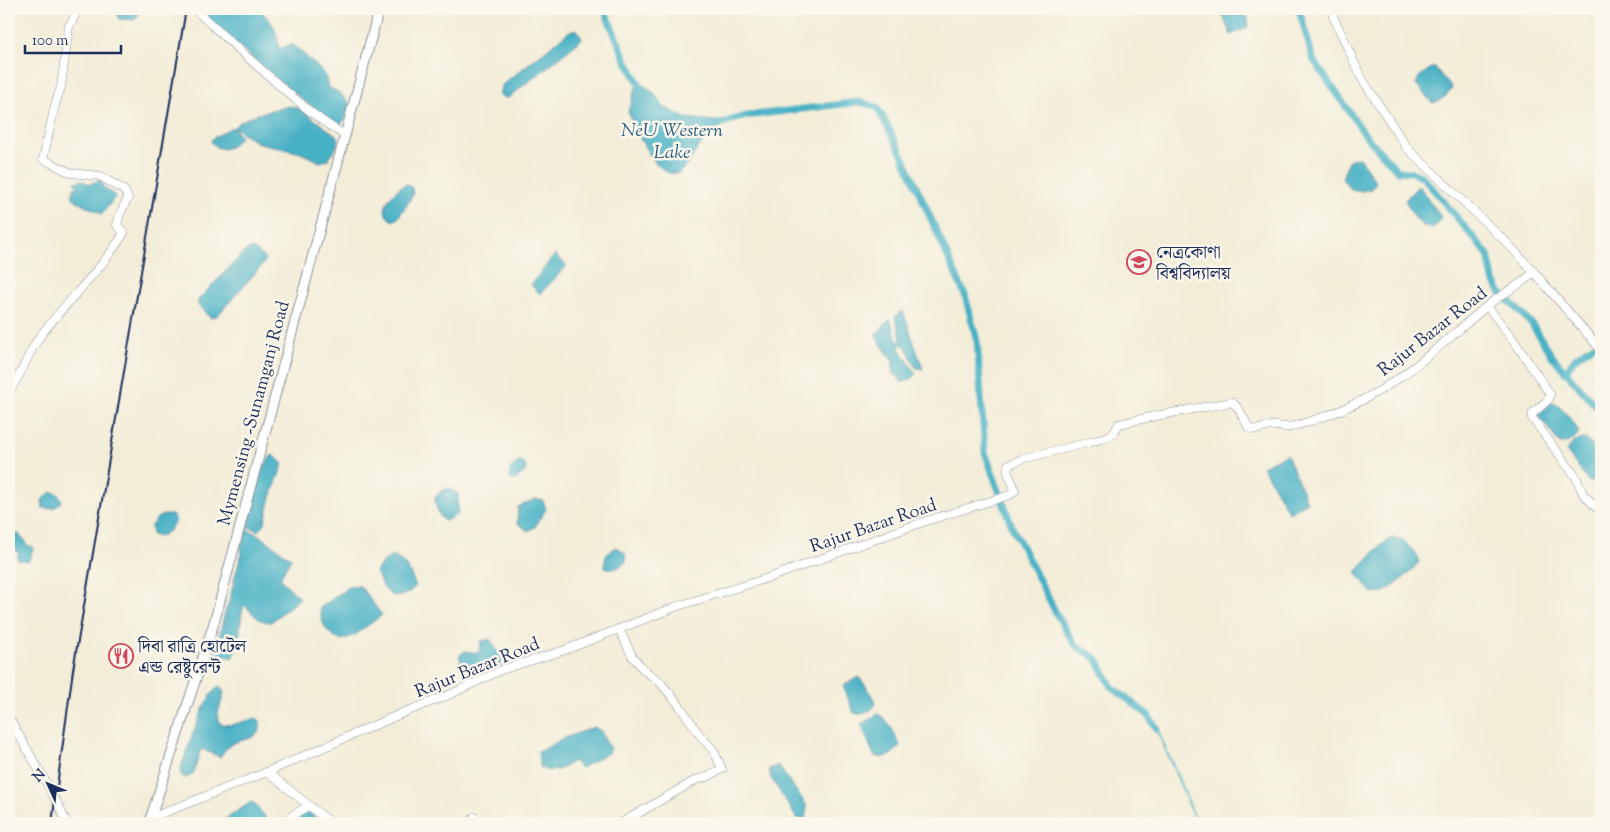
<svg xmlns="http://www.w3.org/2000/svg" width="1610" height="832" viewBox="0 0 1610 832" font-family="'Sorts Mill Goudy','Noto Serif Bengali',serif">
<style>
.water{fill:#47b1c5;stroke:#317092}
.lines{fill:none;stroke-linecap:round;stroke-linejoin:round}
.stream{stroke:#47b1c5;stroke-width:2}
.canal{stroke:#47b1c5;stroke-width:7}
.minor-casing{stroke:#878e9b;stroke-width:9}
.major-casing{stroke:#878e9b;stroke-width:11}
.minor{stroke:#fff;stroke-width:8}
.major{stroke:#fff;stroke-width:9}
.rail{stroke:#1b2f5e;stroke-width:2}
.labels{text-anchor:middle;stroke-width:5;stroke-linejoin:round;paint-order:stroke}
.poi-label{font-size:18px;fill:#1b2f5e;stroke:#fbf7ec;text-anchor:start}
.street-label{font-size:18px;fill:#1b2f5e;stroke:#fbf7ec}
.water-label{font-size:19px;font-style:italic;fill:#2a5c82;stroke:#fbf7ec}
</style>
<rect width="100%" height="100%" fill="#fbf7ec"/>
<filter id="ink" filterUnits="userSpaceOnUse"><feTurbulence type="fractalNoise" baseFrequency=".02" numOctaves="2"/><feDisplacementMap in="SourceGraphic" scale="10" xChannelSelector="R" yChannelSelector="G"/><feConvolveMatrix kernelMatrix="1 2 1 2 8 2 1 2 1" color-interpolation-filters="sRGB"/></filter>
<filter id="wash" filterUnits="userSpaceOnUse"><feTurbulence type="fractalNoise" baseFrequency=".0096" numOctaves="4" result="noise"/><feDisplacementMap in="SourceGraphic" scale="20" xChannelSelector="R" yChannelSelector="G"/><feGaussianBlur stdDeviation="1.12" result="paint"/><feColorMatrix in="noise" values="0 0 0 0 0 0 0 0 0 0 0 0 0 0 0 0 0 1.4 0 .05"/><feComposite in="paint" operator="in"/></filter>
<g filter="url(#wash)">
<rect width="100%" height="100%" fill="#f3edd8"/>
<g class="water">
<path d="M 116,9 L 142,9 L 135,20 L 119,19 Z"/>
<path d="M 198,9 L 259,9 C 273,22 277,29 279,48 C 284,49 288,43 294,45 L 325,74 L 328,87 L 340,93 L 349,102 L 346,118 L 340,125 L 337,125 L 321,114 L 269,73 Z"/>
<path d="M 1222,9 L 1243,9 C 1246,15 1251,21 1247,28 L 1231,35 L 1221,12 Z"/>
<path d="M 576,29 L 582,38 L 579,42 L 508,98 L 505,98 L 500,95 L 500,90 L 503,84 L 570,31 Z"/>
<path d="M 1431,68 L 1435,68 L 1452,88 C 1449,95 1439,102 1432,103 L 1416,84 L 1419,77 Z"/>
<path d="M 638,81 L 653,92 L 664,107 L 685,118 L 727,122 L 698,147 L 689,163 L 679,173 C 675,173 671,174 667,172 C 649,163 636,130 628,112 Z"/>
<path d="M 290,106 L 300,109 L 336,135 L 339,139 L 336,148 L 328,160 L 320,162 L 301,153 L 256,142 L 234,127 C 243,116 275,109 290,106 Z"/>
<path d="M 230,128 L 234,128 L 240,137 L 232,146 L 224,149 L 216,147 L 211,142 L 212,139 Z"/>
<path d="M 1360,158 L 1376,182 L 1372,189 L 1362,191 L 1352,190 L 1342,179 L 1347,163 L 1351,159 Z"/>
<path d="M 81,180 L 90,184 L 100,180 L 104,188 L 116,196 L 102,214 C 94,209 76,203 72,196 L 74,188 L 79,187 L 74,183 Z"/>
<path d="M 407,184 L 412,188 L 413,195 L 398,218 L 393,221 C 374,212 394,188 407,184 Z"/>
<path d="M 1417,187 L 1420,187 L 1441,217 L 1439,222 L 1433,228 C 1418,229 1411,211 1405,200 Z"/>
<path d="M 249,249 C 256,249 261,254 265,260 L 264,263 L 217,316 L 210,318 L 198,305 L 198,300 L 245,251 Z"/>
<path d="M 555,254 L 567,266 L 540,294 L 531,285 Z"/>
<path d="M 903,311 L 923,369 L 916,368 L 906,347 L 902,344 L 899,347 L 916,374 L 913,378 L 902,383 L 896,375 L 893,374 L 893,362 L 875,335 L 890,319 L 898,343 L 901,339 L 895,316 Z"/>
<path d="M 1552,402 L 1556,403 L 1572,420 L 1579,432 C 1576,439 1568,444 1560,444 L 1538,415 Z"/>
<path d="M 1582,439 L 1587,440 L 1601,457 L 1601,474 L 1593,481 L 1588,481 L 1566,451 L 1573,443 Z"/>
<path d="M 1287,454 L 1307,502 L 1289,513 L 1262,466 Z"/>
<path d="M 272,455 L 277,458 L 283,464 L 271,497 L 265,522 L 259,531 L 248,527 C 252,504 257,474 272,455 Z"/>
<path d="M 518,462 L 522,462 L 526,466 L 525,472 L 515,480 L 511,480 L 509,473 L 511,468 Z"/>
<path d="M 449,488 L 458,494 L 458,514 L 445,521 C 438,517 436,506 435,498 L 441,491 Z"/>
<path d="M 51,492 L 58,494 L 62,501 C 56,508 52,510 43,508 L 42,500 Z"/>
<path d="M 536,499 L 543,501 L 546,509 L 535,527 L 528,531 L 517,523 L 518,507 Z"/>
<path d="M 164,515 L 172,515 L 176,520 L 169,531 L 159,537 L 152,535 L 151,526 L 158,517 Z"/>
<path d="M 246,529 L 259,535 L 291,558 L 281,576 L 281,580 L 300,598 L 271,622 C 257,622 253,613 244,605 C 238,622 243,642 232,658 L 215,653 L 225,612 L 230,599 L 235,576 L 242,553 L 241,547 Z"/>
<path d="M 15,533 L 19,534 L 22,539 L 25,540 L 27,546 L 32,546 L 33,549 L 29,561 L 18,560 L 17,557 L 19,554 L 10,545 L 11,535 Z"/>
<path d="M 1392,538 L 1402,539 L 1418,556 L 1419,562 C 1411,571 1385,600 1372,592 C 1366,588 1362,579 1357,574 L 1357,571 L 1381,545 Z"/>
<path d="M 616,547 L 625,553 L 626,562 C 619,567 613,572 605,567 C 604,556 607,552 616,547 Z"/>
<path d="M 392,556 C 407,562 410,572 416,586 C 395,607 384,593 376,571 L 382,563 Z"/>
<path d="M 350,586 L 360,586 L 382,615 L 355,635 L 341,640 C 326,634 321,623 320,608 Z"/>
<path d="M 490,639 L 502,660 L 501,668 L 467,676 L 459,656 L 465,651 L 479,653 L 481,641 Z"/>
<path d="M 858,677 C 866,683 871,695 876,703 C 872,712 863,716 854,713 L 843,686 Z"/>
<path d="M 219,686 L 224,692 L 218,714 L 220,724 L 231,725 L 257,718 L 260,721 L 260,731 C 250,741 246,738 234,743 C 228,745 224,752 220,757 L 201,749 L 193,774 L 186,778 L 181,775 L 181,768 C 188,747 203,699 219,686 Z"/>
<path d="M 878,714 C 889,719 895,735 900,745 C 895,754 885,760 874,756 L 861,724 Z"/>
<path d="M 594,727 L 601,731 L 610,749 L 608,753 L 581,768 L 573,761 C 562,769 551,775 540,767 L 538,752 L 567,737 Z"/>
<path d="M 778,765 L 807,806 L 806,818 L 797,819 L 771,778 L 769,769 Z"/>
<path d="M 251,802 L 254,803 L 270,823 L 219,823 Z"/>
<path d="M 308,812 L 323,823 L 285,823 L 287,822 Z"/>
</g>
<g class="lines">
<path class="stream" d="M 1157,729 L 1197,823"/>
<g class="canal">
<path d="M 604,9 L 625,58 L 641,87"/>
<path d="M 1299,9 L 1313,59 L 1366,136 L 1398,171 L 1412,172 L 1423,177 L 1488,255 L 1493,279 L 1500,292 L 1531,323 L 1552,356 L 1601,412"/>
<path d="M 718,124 L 746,116 L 859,102 L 877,107 L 901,152 L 965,295 L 977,341 L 985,452 L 1012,527 L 1057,615 L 1075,645 L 1096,658 L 1112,687 L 1148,715 L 1157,729"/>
<path d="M 1599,340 L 1601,338"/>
<path d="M 1565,372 L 1576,357 L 1594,345"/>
</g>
</g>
</g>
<g filter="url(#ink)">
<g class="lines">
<defs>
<g id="minor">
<path d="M 194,9 C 223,35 251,61 280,86 C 301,104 321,122 345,135"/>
<path d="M 1332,9 L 1333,16 L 1361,77 L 1407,148 L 1507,243 L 1534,272 L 1601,350"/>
<path d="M 1487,306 L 1512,338 L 1550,394 L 1549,399 L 1533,413 L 1532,418 L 1576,477 L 1583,494 L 1601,512"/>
<path d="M 9,392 C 22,374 28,352 41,335 C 68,300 101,270 124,233 L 117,225 L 120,214 L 128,198 L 124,190 L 100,176 L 71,173 L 43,159 L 55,105 L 61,87 L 69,26 L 79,9"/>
<path d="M 619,629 L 632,656 L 644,670 L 659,681 L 679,705 L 700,735 L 714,751 L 722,769 L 707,777 L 696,780 L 621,823"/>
<path d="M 9,718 L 50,789 L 67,823"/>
<path d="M 267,772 L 331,823"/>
<path d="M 153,817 L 267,772 L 405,712 L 449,695 L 501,670 L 565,650 L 678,606 L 771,577 L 923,522 L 1010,495 L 1015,491 C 1014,482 1005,473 1008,465 L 1025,458 L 1091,442 L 1109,436 L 1113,434 L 1119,424 L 1155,416 L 1232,402 L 1238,408 L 1249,428 C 1258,432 1263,427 1271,426 C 1278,425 1284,428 1290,427 C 1301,425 1312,420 1323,417 C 1393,393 1433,351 1488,305 C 1503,293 1521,285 1534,272"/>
<path d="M 281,823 L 308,806"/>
<path d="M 470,823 L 474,817"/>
</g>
<path id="major" d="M 149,823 L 214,623 L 379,9"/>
</defs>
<use href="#minor" class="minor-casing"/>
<use href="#major" class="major-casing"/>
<use href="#minor" class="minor"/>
<use href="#major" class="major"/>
<path class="rail" d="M 52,823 L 73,670 L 186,9"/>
</g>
</g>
<defs>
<symbol id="university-ring" viewBox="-11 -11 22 22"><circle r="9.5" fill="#fbf7ec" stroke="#d1495b" stroke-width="1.5"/><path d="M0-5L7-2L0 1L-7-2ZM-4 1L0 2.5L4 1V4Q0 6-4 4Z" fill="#d1495b"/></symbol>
<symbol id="restaurant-ring" viewBox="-11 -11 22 22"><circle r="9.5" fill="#fbf7ec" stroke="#d1495b" stroke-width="1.5"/><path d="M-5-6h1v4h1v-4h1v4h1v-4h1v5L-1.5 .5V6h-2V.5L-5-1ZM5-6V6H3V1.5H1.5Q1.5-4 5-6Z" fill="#d1495b"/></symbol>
</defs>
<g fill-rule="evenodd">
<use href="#university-ring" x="1125" y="248" width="28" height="28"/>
<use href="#restaurant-ring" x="107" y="642" width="28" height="28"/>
</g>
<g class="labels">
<g class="poi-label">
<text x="1156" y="258">নেত্রকোণা<tspan x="1156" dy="21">বিশ্ববিদ্যালয়</tspan></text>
<text x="138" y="652">দিবা রাত্রি হোটেল<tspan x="138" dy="21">এন্ড রেষ্টুরেন্ট</tspan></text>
</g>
<g class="street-label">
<text transform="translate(1432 331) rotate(-38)" y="6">Rajur Bazar Road</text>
<text transform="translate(253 413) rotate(-75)" y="6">Mymensing -Sunamganj Road</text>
<text transform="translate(873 525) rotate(-19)" y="6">Rajur Bazar Road</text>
<text transform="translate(477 667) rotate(-22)" y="6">Rajur Bazar Road</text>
</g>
<g class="water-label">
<text x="672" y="136">NeU Western<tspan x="672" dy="22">Lake</tspan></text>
</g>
</g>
<rect width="1610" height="832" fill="none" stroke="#fbf7ec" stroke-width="30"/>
<g transform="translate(48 784) rotate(314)" stroke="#fbf7ec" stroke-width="4" paint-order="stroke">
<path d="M0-4L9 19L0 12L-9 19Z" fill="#1b2f5e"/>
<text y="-8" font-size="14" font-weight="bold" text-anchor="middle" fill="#1b2f5e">N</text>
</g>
<path d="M25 45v8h96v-8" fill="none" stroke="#1b2f5e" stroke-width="2.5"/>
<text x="32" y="45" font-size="15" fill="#1b2f5e" stroke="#fbf7ec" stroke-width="4" paint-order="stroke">100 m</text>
</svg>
